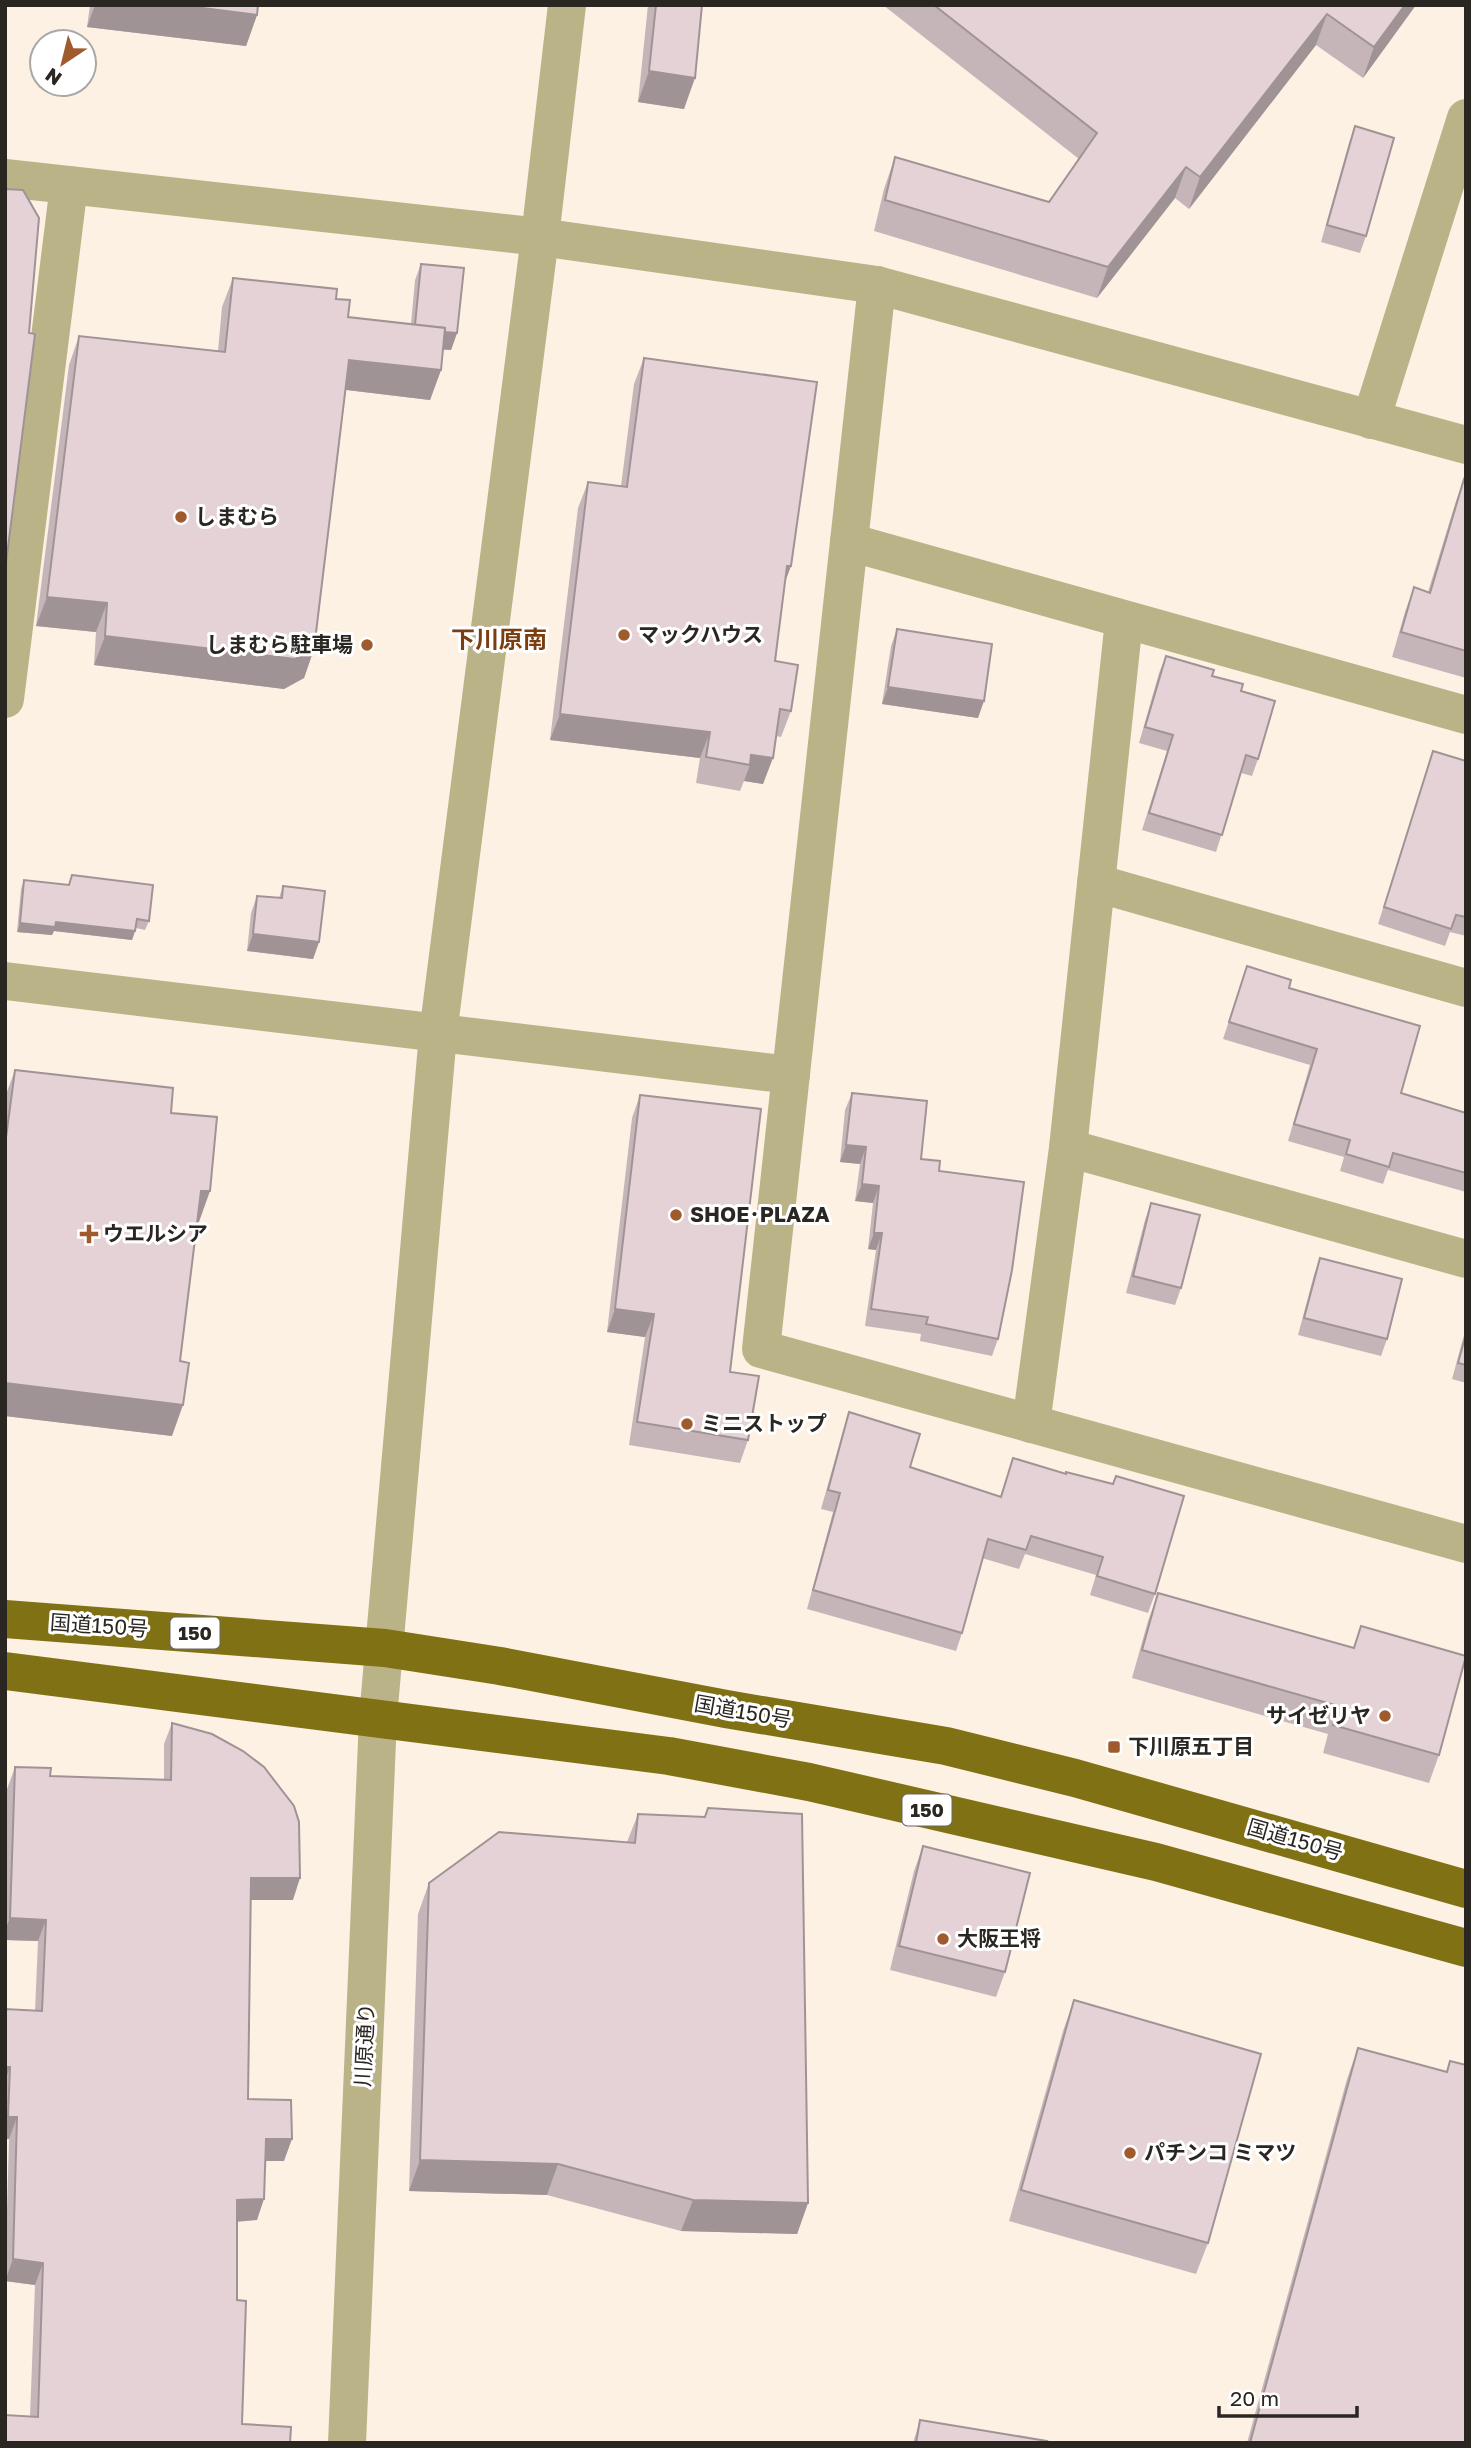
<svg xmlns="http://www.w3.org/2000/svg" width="1471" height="2448" viewBox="0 0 1471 2448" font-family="'Golos Text','Noto Sans JP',sans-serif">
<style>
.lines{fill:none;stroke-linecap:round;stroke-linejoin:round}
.minor{stroke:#bab388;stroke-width:38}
.tertiary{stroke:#bab388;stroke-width:38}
.trunk{stroke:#807214;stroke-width:38}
.wall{fill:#c5b5b9}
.shaded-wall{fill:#a09396}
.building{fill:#e5d2d7;stroke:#a09396;stroke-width:2}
.poi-dot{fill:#9f5b2d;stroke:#fff;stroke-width:2.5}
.labels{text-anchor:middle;stroke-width:6;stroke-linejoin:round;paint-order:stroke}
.shield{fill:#fff;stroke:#6a6764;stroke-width:2}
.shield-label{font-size:19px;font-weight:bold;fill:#2a2621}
.poi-label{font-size:21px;font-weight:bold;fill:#2a2621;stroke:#fff;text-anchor:start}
.street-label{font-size:21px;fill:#2a2621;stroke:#fff}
.quarter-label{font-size:24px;font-weight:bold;fill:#7a3e11;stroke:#fff}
</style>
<rect width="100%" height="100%" fill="#fdf1e3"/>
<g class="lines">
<g class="minor">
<path d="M 5,178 L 540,237 L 877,285 L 1466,445"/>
<path d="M 877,285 L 761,1349 L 1466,1544"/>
<path d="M 1371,420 L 1466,118"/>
<path d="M 849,542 L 1466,715"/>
<path d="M 5,699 L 69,185"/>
<path d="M 1096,883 L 1466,988"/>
<path d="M 5,981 L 791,1075"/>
<path d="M 1068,1148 L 1466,1259"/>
<path d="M 1031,1424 L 1068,1148 L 1124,620"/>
</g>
<path class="tertiary" d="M 347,2443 L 378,1718 L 438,1034 L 540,237 L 567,5"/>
<g class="trunk">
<path d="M 5,1619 L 385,1648 L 500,1666 L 726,1709 L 946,1746 L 1075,1778 L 1466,1889"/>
<path d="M 5,1671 L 669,1756 L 809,1782 L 1156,1862 L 1466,1948"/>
</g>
</g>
<g class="wall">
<path d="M 90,5 L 258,5 L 257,15 L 246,46 L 87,27 Z"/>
<path d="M 648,5 L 702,5 L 684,109 L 638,102 Z"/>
<path d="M 883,5 L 1416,5 L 1363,78 L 1316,45 L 1189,209 L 1175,198 L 1097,298 L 874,231 L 884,189 L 895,157 L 1049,202 L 1079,159 Z"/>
<path d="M 1355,126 L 1366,236 L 1360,253 L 1321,242 L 1349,143 Z"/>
<path d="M 421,264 L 457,333 L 451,350 L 443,350 L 441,370 L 430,400 L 346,390 L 314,649 L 304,678 L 284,689 L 94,665 L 96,632 L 36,626 L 69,365 L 79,336 L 218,351 L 222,307 L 233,278 L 336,299 L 348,317 L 411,324 L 415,280 Z"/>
<path d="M 644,358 L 791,566 L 785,582 L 775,661 L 791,711 L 781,737 L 776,736 L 763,784 L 744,781 L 740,791 L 696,783 L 700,758 L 550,740 L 578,508 L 588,482 L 621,486 L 634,384 Z"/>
<path d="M 1464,479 L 1466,480 L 1466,678 L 1392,657 L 1405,612 L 1414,587 L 1428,592 L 1455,504 Z"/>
<path d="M 897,629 L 978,718 L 882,704 L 891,646 Z"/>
<path d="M 1166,656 L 1212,676 L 1241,691 L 1258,759 L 1252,776 L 1241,773 L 1216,852 L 1142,830 L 1167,751 L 1139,743 L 1159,673 Z"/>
<path d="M 1433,751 L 1466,761 L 1466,936 L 1450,932 L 1445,946 L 1378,924 Z"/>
<path d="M 24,880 L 149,921 L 145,930 L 136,928 L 132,940 L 54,931 L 52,935 L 17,932 L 21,889 Z"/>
<path d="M 283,886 L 319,942 L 313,959 L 247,951 L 251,913 L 257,896 L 279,898 Z"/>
<path d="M 1247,966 L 1289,988 L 1401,1093 L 1466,1113 L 1466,1192 L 1388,1170 L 1383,1184 L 1340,1171 L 1344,1157 L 1288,1141 L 1310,1065 L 1223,1039 Z"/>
<path d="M 15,1070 L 171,1113 L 199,1222 L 197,1222 L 180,1361 L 172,1436 L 5,1416 L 5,1097 Z"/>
<path d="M 852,1093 L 921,1159 L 939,1171 L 998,1339 L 992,1356 L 920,1341 L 921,1334 L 865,1326 L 876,1250 L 868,1249 L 873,1203 L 855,1201 L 860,1164 L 840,1162 L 845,1110 Z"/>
<path d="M 640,1095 L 730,1372 L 748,1440 L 740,1463 L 629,1445 L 645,1337 L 607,1332 L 632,1118 Z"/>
<path d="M 1151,1203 L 1181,1288 L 1175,1305 L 1126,1293 L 1145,1220 Z"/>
<path d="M 1320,1258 L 1387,1339 L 1381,1356 L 1298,1335 L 1314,1275 Z"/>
<path d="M 1466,1328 L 1466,1383 L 1452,1379 Z"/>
<path d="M 849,1412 L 910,1467 L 1000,1497 L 1013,1458 L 1066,1474 L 1113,1484 L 1116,1476 L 1155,1594 L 1148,1613 L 1090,1595 L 1096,1575 L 1025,1554 L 1019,1569 L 982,1558 L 962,1633 L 956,1651 L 807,1609 L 833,1512 L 821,1509 L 843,1431 Z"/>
<path d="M 1158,1593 L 1353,1648 L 1361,1626 L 1439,1755 L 1429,1783 L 1323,1753 L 1328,1734 L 1132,1678 L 1148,1621 Z"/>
<path d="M 172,1723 L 293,1900 L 251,1900 L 248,2099 L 284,2161 L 265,2161 L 257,2220 L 237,2222 L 237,2300 L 242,2424 L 30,2417 L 35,2285 L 5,2281 L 9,2139 L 5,2139 L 5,2009 L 35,2011 L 38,1941 L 5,1940 L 5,1845 L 7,1789 L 15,1767 L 50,1776 L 164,1779 L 164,1744 Z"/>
<path d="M 708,1808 L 808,2203 L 797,2234 L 681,2231 L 547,2195 L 409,2191 L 418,1914 L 429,1883 L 627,1842 L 638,1814 L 704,1817 Z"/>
<path d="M 923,1846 L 1005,1972 L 996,1997 L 890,1970 L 914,1871 Z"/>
<path d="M 1074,2000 L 1208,2243 L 1196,2274 L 1009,2221 L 1063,2031 Z"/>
<path d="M 1358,2048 L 1446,2072 L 1450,2061 L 1466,2443 L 1247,2443 L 1347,2079 Z"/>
<path d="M 920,2420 L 1046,2443 L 913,2443 Z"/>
</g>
<g class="shaded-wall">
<path d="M 95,5 L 179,5 L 257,15 L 246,46 L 87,27 Z"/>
<path d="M 1405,5 L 1416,5 L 1363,78 L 1374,47 Z"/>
<path d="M 1327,14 L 1316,45 L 1189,209 L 1200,177 Z"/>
<path d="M 649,71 L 695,78 L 684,109 L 638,102 Z"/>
<path d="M 1186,167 L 1175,198 L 1097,298 L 1108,267 Z"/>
<path d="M 415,329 L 457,333 L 451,350 L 408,346 Z"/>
<path d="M 349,360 L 441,370 L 430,400 L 339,389 Z"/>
<path d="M 787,566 L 791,566 L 781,592 Z"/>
<path d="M 47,597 L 107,603 L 96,632 L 36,626 Z"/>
<path d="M 105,636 L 314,649 L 304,678 L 284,689 L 94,665 Z"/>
<path d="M 888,687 L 984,701 L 978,718 L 882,704 Z"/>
<path d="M 560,714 L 710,732 L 700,758 L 550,740 Z"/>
<path d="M 751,755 L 773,758 L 763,784 L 744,781 L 750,765 Z"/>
<path d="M 56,922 L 135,931 L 132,940 L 54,931 L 52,935 L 17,932 L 20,923 Z"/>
<path d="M 253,934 L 319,942 L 313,959 L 247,951 Z"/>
<path d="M 846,1145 L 866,1147 L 860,1164 L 840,1162 Z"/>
<path d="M 862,1184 L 879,1186 L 873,1203 L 855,1201 Z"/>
<path d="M 201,1191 L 210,1191 L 199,1222 L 189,1222 Z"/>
<path d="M 874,1233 L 882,1233 L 876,1250 L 868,1249 Z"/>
<path d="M 615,1309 L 654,1314 L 645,1337 L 607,1332 Z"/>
<path d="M 5,1383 L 183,1405 L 172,1436 L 5,1416 Z"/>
<path d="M 251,1878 L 300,1878 L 293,1900 L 243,1900 Z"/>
<path d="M 10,1918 L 46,1920 L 38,1941 L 5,1940 L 5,1930 Z"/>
<path d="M 5,2067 L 10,2067 L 5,2081 Z"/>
<path d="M 8,2117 L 17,2117 L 9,2139 L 5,2139 L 5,2126 Z"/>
<path d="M 266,2139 L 292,2139 L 284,2161 L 258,2161 Z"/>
<path d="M 420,2160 L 558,2164 L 547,2195 L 409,2191 Z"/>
<path d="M 264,2199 L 257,2220 L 229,2222 L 237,2200 Z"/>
<path d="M 693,2200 L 808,2203 L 797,2234 L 681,2231 Z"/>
<path d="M 13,2259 L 43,2263 L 35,2285 L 5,2281 Z"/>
</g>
<g class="building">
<path d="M 179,5 L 258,5 L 257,15 Z"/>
<path d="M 656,5 L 702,5 L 695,78 L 649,71 Z"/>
<path d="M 934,5 L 1405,5 L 1374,47 L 1327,14 L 1200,177 L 1186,167 L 1108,267 L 885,200 L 895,157 L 1049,202 L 1097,133 Z"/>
<path d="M 1355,126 L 1394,138 L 1366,236 L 1327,225 Z"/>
<path d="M 5,189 L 23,190 L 39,218 L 29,333 L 35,334 L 5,571 Z"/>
<path d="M 421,264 L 464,268 L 457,333 L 445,332 L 445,328 L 415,325 Z"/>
<path d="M 233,278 L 337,289 L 336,299 L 350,300 L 348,317 L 445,328 L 441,370 L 349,360 L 314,649 L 295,659 L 105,636 L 107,603 L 47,597 L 79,336 L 225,352 Z"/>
<path d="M 644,358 L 817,382 L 791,566 L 787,566 L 775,661 L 798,665 L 791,711 L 780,709 L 773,758 L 751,755 L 750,765 L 706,757 L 710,732 L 560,714 L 588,482 L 627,487 Z"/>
<path d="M 1464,479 L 1466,480 L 1466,651 L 1401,632 L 1414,587 L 1430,593 Z"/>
<path d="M 897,629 L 992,644 L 984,701 L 888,687 Z"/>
<path d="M 1166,656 L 1214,670 L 1212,676 L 1243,684 L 1241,691 L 1275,701 L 1258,759 L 1246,755 L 1222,835 L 1149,813 L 1173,735 L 1145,727 Z"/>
<path d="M 1433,751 L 1466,761 L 1466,917 L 1456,915 L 1451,929 L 1384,907 Z"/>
<path d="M 72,875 L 153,885 L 149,921 L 137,919 L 135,931 L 56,922 L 55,927 L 20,923 L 24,880 L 69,885 Z"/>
<path d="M 283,886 L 325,891 L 319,942 L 253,934 L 257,896 L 282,898 Z"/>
<path d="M 1247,966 L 1291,980 L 1289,988 L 1420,1026 L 1401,1093 L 1466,1113 L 1466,1173 L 1393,1153 L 1389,1167 L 1346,1154 L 1350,1140 L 1294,1124 L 1317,1049 L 1229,1022 Z"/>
<path d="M 15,1070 L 173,1088 L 171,1113 L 217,1117 L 210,1191 L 201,1191 L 180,1361 L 189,1363 L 183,1405 L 5,1383 L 5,1145 Z"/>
<path d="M 852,1093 L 927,1101 L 921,1159 L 940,1161 L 939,1171 L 1024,1182 L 1012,1270 L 998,1339 L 926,1324 L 928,1317 L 871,1309 L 882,1233 L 874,1233 L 879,1186 L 862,1184 L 866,1147 L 846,1145 Z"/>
<path d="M 640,1095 L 761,1109 L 730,1372 L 759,1376 L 748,1440 L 637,1422 L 654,1314 L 615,1309 Z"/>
<path d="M 1151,1203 L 1200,1215 L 1181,1288 L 1133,1276 Z"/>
<path d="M 1320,1258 L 1402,1279 L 1387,1339 L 1304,1318 Z"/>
<path d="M 1466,1334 L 1466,1365 L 1458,1363 Z"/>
<path d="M 849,1412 L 920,1434 L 910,1467 L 1001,1497 L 1013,1458 L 1066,1474 L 1066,1472 L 1113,1484 L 1116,1476 L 1184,1496 L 1155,1594 L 1097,1576 L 1103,1557 L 1031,1536 L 1026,1550 L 988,1539 L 962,1633 L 813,1590 L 840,1493 L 828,1490 Z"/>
<path d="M 1158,1593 L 1354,1648 L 1361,1626 L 1466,1656 L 1439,1755 L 1333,1725 L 1338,1706 L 1142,1650 Z"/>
<path d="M 172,1723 L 212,1734 L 243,1751 L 264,1767 L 294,1806 L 299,1822 L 300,1878 L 251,1878 L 248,2099 L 291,2100 L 292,2139 L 266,2139 L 264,2199 L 237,2200 L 237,2300 L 246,2301 L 242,2424 L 291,2427 L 290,2443 L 5,2443 L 5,2415 L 38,2417 L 43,2263 L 13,2259 L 17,2117 L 8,2117 L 10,2067 L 5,2067 L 5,2009 L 42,2011 L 46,1920 L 10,1918 L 15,1767 L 51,1768 L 50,1776 L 171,1780 Z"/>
<path d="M 708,1808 L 802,1814 L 808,2203 L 693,2200 L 558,2164 L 420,2160 L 429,1883 L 499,1832 L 635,1843 L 638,1814 L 705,1817 Z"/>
<path d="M 923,1846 L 1030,1873 L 1005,1972 L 899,1946 Z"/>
<path d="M 1074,2000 L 1261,2054 L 1208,2243 L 1021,2190 Z"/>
<path d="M 1358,2048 L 1447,2072 L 1450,2061 L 1466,2065 L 1466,2443 L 1250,2443 Z"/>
<path d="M 920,2420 L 1047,2441 L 1046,2443 L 916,2443 Z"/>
</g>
<g class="poi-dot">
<circle cx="181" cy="517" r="7"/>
<circle cx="624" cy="635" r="7"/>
<circle cx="367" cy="645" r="7"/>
<circle cx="676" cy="1215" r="7"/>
<path d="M85.5 1223.5h7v7h7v7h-7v7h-7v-7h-7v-7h7z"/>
<circle cx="687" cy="1424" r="7"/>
<circle cx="1385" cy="1716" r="7"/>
<rect x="1107" y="1740" width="14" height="14" rx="3.5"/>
<circle cx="943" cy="1939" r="7"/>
<circle cx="1130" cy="2153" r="7"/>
</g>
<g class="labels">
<g class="shield">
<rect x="170.5" y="1617.5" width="49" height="31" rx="5"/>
<rect x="902.5" y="1794.5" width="49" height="31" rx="5"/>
</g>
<g class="shield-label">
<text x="195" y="1640">150</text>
<text x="927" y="1817">150</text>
</g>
<g class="poi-label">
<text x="195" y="524">しまむら</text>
<text x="638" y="642">マックハウス</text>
<text x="353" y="652" text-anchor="end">しまむら駐車場</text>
<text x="690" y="1222">SHOE･PLAZA</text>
<text x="103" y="1241">ウエルシア</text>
<text x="701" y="1431">ミニストップ</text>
<text x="1371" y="1723" text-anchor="end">サイゼリヤ</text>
<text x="1128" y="1754">下川原五丁目</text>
<text x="957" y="1946">大阪王将</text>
<text x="1144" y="2160">パチンコ ミマツ</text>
</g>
<g class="street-label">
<text transform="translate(99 1626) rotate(4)" y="7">国道150号</text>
<text transform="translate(743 1712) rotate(10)" y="7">国道150号</text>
<text transform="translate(1295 1840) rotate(16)" y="7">国道150号</text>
<text transform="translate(365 2045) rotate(-87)" y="7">川原通り</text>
</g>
<g class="quarter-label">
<text x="499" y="648">下川原南</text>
</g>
</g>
<rect width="1471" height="2448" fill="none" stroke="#2a2621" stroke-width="14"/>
<g transform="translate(63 63) rotate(215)"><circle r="33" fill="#ffffff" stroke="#aaa8a6" stroke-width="2"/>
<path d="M0-5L12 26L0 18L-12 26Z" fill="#9f5b2d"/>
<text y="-10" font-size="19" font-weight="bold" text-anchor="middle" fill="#2a2621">N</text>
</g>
<path d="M1219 2406v10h138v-10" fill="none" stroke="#2a2621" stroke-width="3.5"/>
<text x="1230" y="2406" font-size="21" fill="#2a2621" stroke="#ffffff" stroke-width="5" paint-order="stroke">20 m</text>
</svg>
